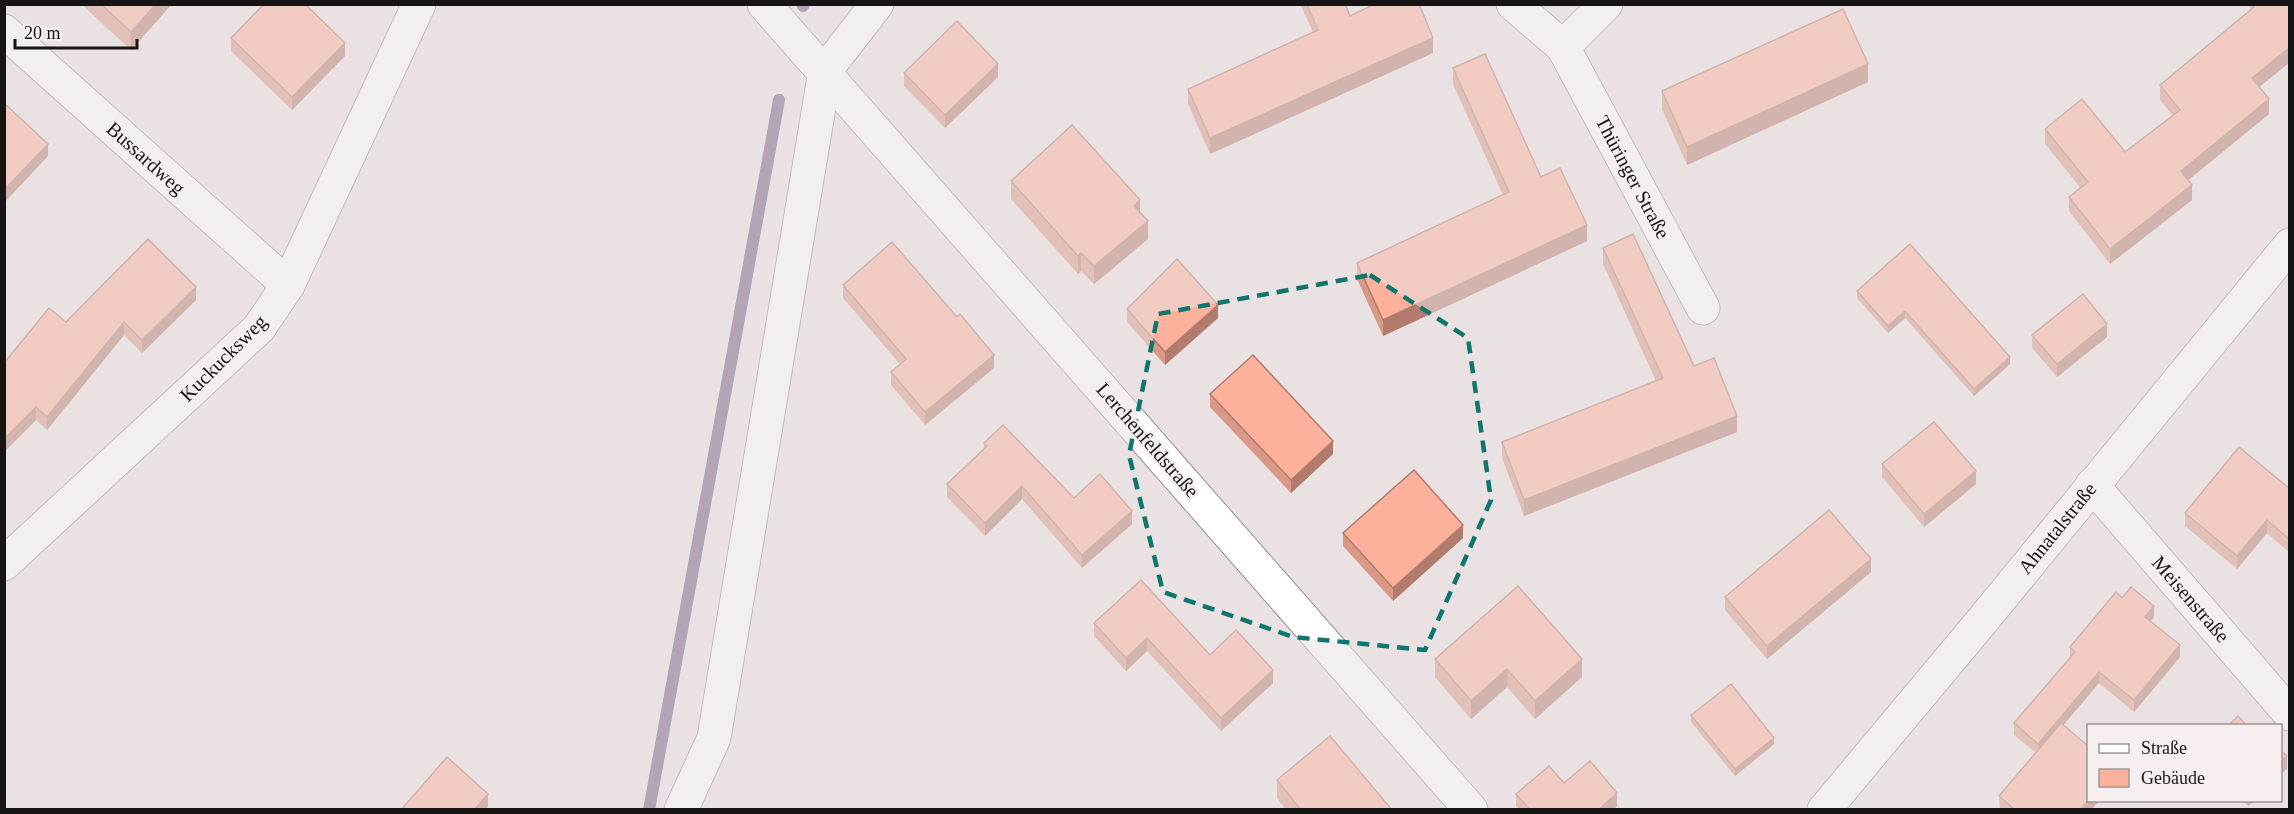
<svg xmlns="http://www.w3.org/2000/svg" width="2294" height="814" viewBox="0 0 2294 814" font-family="'Times New Roman',serif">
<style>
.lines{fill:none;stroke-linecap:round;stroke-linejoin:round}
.stream{stroke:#735982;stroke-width:12}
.minor-casing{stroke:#958e8f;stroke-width:35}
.minor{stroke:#fff;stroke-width:33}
.wall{fill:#da9886}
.shaded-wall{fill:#b17c6d}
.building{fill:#fdb19c;stroke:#b17c6d;stroke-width:1.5}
.marked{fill:none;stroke:#0f766e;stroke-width:4.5;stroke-dasharray:12 8;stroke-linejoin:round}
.labels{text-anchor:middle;stroke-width:5;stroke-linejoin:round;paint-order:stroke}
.street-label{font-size:20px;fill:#171415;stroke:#f6eeef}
</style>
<rect width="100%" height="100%" fill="#e9e1e2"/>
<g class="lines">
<g class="stream">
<path d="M 803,6 L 804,4"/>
<path d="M 649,810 L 779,100"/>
</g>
<defs>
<g id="minor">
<path d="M 764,4 L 1471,810"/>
<path d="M 1513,4 L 1563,47 L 1606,4"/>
<path d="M 4,31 L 288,285"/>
<path d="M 1563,47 L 1703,308"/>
<path d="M 2092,485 L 2290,714"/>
<path d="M 4,564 L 259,328 L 288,285 L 419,4"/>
<path d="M 681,810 L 714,738 L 825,71 L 877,4"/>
<path d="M 1824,810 L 1982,621 L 2290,245"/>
</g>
</defs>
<use href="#minor" class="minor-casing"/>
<use href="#minor" class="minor"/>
</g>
<g class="wall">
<path d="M 81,4 L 172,4 L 131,50 Z"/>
<path d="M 1300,4 L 1345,4 L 1350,16 L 1433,53 L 1210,154 L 1188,104 L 1188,89 L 1313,32 Z"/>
<path d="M 2250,4 L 2289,4 L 2259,87 L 2269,114 L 2188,180 L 2192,200 L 2110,264 L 2069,211 L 2069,197 L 2080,187 L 2045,144 L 2045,129 L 2125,152 L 2173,116 L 2160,100 L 2160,85 L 2250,11 Z"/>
<path d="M 231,38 L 345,56 L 292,110 L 231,51 Z"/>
<path d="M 1453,68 L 1541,177 L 1587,241 L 1383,336 L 1357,279 L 1357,263 L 1503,195 L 1453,84 Z"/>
<path d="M 904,73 L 998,77 L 945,128 L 904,86 Z"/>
<path d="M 1868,82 L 1687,165 L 1662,109 L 1662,91 Z"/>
<path d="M 1011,181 L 1140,213 L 1148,239 L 1094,284 L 1081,271 L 1078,274 L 1011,199 Z"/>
<path d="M 1910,244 L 2010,364 L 1974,396 L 1905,318 L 1888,333 L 1857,298 L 1857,291 Z"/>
<path d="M 1603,248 L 1694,366 L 1737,432 L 1524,516 L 1502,458 L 1502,442 L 1656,381 L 1603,264 Z"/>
<path d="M 843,285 L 994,368 L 925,425 L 891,385 L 891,372 L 900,364 L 843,298 Z"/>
<path d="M 196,300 L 142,353 L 124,335 L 47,430 L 36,420 L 4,452 L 66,322 Z"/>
<path d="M 1127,309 L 1218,318 L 1165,365 L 1127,322 Z"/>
<path d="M 2032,335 L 2107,337 L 2057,377 L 2032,348 Z"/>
<path d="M 1210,394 L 1333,454 L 1291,493 L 1210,407 Z"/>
<path d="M 984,443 L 1074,498 L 1132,524 L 1082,568 L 1022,499 L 985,536 L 947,497 L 947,484 L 984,448 Z"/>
<path d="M 1882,464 L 1976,484 L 1924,527 L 1882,477 Z"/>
<path d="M 2289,488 L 2289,552 L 2267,533 L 2237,569 L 2185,526 L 2185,513 Z"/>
<path d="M 1343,533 L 1463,538 L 1393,601 L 1343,546 Z"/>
<path d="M 1871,572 L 1767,659 L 1725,610 L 1725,597 Z"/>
<path d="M 2122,598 L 2154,617 L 2151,621 L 2180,657 L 2134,712 L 2099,683 L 2063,725 L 2091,810 L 2000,810 L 1999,796 L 2036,753 L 2014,735 L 2014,723 L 2070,658 L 2070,647 Z"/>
<path d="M 1094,623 L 1210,655 L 1273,683 L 1221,731 L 1147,651 L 1126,671 L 1094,636 Z"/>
<path d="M 1435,659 L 1582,677 L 1535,719 L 1507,687 L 1471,719 L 1435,677 Z"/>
<path d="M 1691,715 L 1774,744 L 1735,776 L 1691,722 Z"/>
<path d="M 1277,780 L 1392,810 L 1286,810 L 1277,798 Z"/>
<path d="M 1564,783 L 1617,806 L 1613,810 L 1519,810 L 1516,806 L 1516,794 Z"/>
<path d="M 2243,801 L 2254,801 L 2248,806 Z"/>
</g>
<g class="shaded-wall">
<path d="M 156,4 L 172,4 L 131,50 L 131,32 Z"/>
<path d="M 1433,38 L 1433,53 L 1210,154 L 1210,138 Z"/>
<path d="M 345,43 L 345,56 L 292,110 L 292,97 Z"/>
<path d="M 2289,48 L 2289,63 L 2252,93 L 2252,78 Z"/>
<path d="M 998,64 L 998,77 L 945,128 L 945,115 Z"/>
<path d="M 1868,64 L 1868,82 L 1687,165 L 1687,147 Z"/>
<path d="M 2269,99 L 2269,114 L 2181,186 L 2181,171 Z"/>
<path d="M 48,144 L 48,156 L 4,203 L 4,190 Z"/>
<path d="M 2192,185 L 2192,200 L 2110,264 L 2110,249 Z"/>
<path d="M 1140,200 L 1140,218 L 1134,206 Z"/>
<path d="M 1148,221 L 1148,239 L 1094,284 L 1094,266 Z"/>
<path d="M 1587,225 L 1587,241 L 1383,336 L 1383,320 Z"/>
<path d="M 1081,253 L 1081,271 L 1078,274 L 1078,256 Z"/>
<path d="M 196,287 L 196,300 L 142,353 L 142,340 Z"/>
<path d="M 1218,305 L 1218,318 L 1165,365 L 1165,352 Z"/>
<path d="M 1905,311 L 1905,318 L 1888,333 L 1888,326 Z"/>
<path d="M 124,322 L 124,335 L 47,430 L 47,417 Z"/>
<path d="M 2107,324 L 2107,337 L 2057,377 L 2057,364 Z"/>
<path d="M 994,355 L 994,368 L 925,425 L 925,412 Z"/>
<path d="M 2010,357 L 2010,364 L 1974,396 L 1974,389 Z"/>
<path d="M 36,407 L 36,420 L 4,452 L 4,439 Z"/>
<path d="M 1737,416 L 1737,432 L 1524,516 L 1524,500 Z"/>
<path d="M 1333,441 L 1333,454 L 1291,493 L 1291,480 Z"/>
<path d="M 1976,471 L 1976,484 L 1924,527 L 1924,514 Z"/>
<path d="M 1022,486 L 1022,499 L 985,536 L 985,523 Z"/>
<path d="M 1132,511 L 1132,524 L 1082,568 L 1082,555 Z"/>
<path d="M 2267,520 L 2267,533 L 2237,569 L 2237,556 Z"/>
<path d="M 1463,525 L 1463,538 L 1393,601 L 1393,588 Z"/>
<path d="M 1871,559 L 1871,572 L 1767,659 L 1767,646 Z"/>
<path d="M 2154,606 L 2154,617 L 2145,628 L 2145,617 Z"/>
<path d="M 1147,638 L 1147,651 L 1126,671 L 1126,658 Z"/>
<path d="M 2180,645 L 2180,657 L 2134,712 L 2134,700 Z"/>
<path d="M 1582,659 L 1582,677 L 1535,719 L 1535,701 Z"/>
<path d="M 1507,669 L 1507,687 L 1471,719 L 1471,701 Z"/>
<path d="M 1273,670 L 1273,683 L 1221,731 L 1221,718 Z"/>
<path d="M 2099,672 L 2099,683 L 2038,755 L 2038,744 Z"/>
<path d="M 1774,738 L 1774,744 L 1735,776 L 1735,769 Z"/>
<path d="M 2287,756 L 2287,769 L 2280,775 L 2280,762 Z"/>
<path d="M 1617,793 L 1617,806 L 1613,810 L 1598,810 Z"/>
<path d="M 488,794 L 488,806 L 486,810 L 474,810 Z"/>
<path d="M 2088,800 L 2099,801 L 2091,810 L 2080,810 Z"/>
<path d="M 2248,801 L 2254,801 L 2248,806 Z"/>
</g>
<g class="building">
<path d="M 101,4 L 156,4 L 131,32 Z"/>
<path d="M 264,4 L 305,4 L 345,43 L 292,97 L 231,38 Z"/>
<path d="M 1307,4 L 1345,4 L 1350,16 L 1375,4 L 1419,4 L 1433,38 L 1210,138 L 1188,89 L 1318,30 Z"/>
<path d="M 2252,4 L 2289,4 L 2289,48 L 2252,78 L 2269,99 L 2181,171 L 2192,185 L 2110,249 L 2069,197 L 2088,182 L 2045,129 L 2082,99 L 2125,152 L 2180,110 L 2160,85 L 2254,7 Z"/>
<path d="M 1843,9 L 1868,64 L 1687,147 L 1662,91 Z"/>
<path d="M 957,21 L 998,64 L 945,115 L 904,73 Z"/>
<path d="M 1485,54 L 1541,177 L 1560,168 L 1587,225 L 1383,320 L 1357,263 L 1509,192 L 1453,68 Z"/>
<path d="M 4,103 L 48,144 L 4,190 Z"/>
<path d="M 1072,125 L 1140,200 L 1134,206 L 1148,221 L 1094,266 L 1081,253 L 1078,256 L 1011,181 Z"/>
<path d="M 1633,234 L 1694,366 L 1714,358 L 1737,416 L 1524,500 L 1502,442 L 1663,378 L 1603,248 Z"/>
<path d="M 148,239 L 196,287 L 142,340 L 124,322 L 47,417 L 36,407 L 4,439 L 4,363 L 49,308 L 66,322 Z"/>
<path d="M 892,242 L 957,317 L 960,314 L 994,355 L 925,412 L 891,372 L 906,359 L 843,285 Z"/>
<path d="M 1910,244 L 2010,357 L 1974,389 L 1905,311 L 1888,326 L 1857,291 Z"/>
<path d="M 1177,259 L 1218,305 L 1165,352 L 1127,309 Z"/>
<path d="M 2083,294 L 2107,324 L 2057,364 L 2032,335 Z"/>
<path d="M 1253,355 L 1333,441 L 1291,480 L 1210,394 Z"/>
<path d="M 1934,422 L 1976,471 L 1924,514 L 1882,464 Z"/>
<path d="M 1003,425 L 1074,498 L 1100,474 L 1132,511 L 1082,555 L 1022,486 L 985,523 L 947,484 L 987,446 L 984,443 Z"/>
<path d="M 2239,447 L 2289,488 L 2289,539 L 2267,520 L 2237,556 L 2185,513 Z"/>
<path d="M 1414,470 L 1463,525 L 1393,588 L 1343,533 Z"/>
<path d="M 1829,510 L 1871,559 L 1767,646 L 1725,597 Z"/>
<path d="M 1141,580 L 1210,655 L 1236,630 L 1273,670 L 1221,718 L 1147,638 L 1126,658 L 1094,623 Z"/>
<path d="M 1518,586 L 1582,659 L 1535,701 L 1507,669 L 1471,701 L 1435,659 Z"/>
<path d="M 2131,587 L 2154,606 L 2145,617 L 2180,645 L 2134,700 L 2099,672 L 2038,744 L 2014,723 L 2075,652 L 2070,647 L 2116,592 L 2122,598 Z"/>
<path d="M 1731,684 L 1774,738 L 1735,769 L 1691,715 Z"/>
<path d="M 2238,716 L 2247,726 L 2228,726 Z"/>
<path d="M 2061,723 L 2088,746 L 2088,800 L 2080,810 L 2015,810 L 1999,796 Z"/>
<path d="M 1330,736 L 1392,810 L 1301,810 L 1277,780 Z"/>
<path d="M 2280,750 L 2287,756 L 2280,762 Z"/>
<path d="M 447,757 L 488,794 L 474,810 L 401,810 Z"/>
<path d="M 1590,761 L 1617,793 L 1598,810 L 1530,810 L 1516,794 L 1549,766 L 1564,783 Z"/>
</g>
<path d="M0 0H2294V814H0ZM 1370,275 L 1468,338 L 1491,500 L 1425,650 L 1293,637 L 1163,592 L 1129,455 L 1158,314 Z" fill="#e9e1e2" fill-opacity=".55" fill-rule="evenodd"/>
<path class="marked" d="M 1370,275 L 1468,338 L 1491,500 L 1425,650 L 1293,637 L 1163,592 L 1129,455 L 1158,314 Z"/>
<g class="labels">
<g class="street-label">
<text transform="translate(146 158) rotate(42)" y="7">Bussardweg</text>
<text transform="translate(1633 177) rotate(62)" y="7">Thüringer Straße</text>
<text transform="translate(223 358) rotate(-45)" y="7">Kuckucksweg</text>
<text transform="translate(1148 440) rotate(49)" y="7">Lerchenfeldstraße</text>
<text transform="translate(2057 528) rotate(-51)" y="7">Ahnatalstraße</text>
<text transform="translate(2191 599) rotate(49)" y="7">Meisenstraße</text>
</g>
</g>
<rect width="2294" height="814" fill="none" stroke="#171415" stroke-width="12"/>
<rect x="2087" y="724" width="195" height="78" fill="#f6eeef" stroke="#9d9798" stroke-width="1.5"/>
<rect x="2099" y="744" width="30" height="9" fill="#ffffff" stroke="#9d9798" stroke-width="1.5"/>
<text x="2141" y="754" font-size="18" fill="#171415">Straße</text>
<rect x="2099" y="769" width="30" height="18" fill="#fdb19c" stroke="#9d9798" stroke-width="1.5"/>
<text x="2141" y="784" font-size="18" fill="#171415">Gebäude</text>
<path d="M15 39v9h122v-9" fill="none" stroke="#171415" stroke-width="3"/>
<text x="24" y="39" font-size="18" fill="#171415" stroke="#f6eeef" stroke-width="4.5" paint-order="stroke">20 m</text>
</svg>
